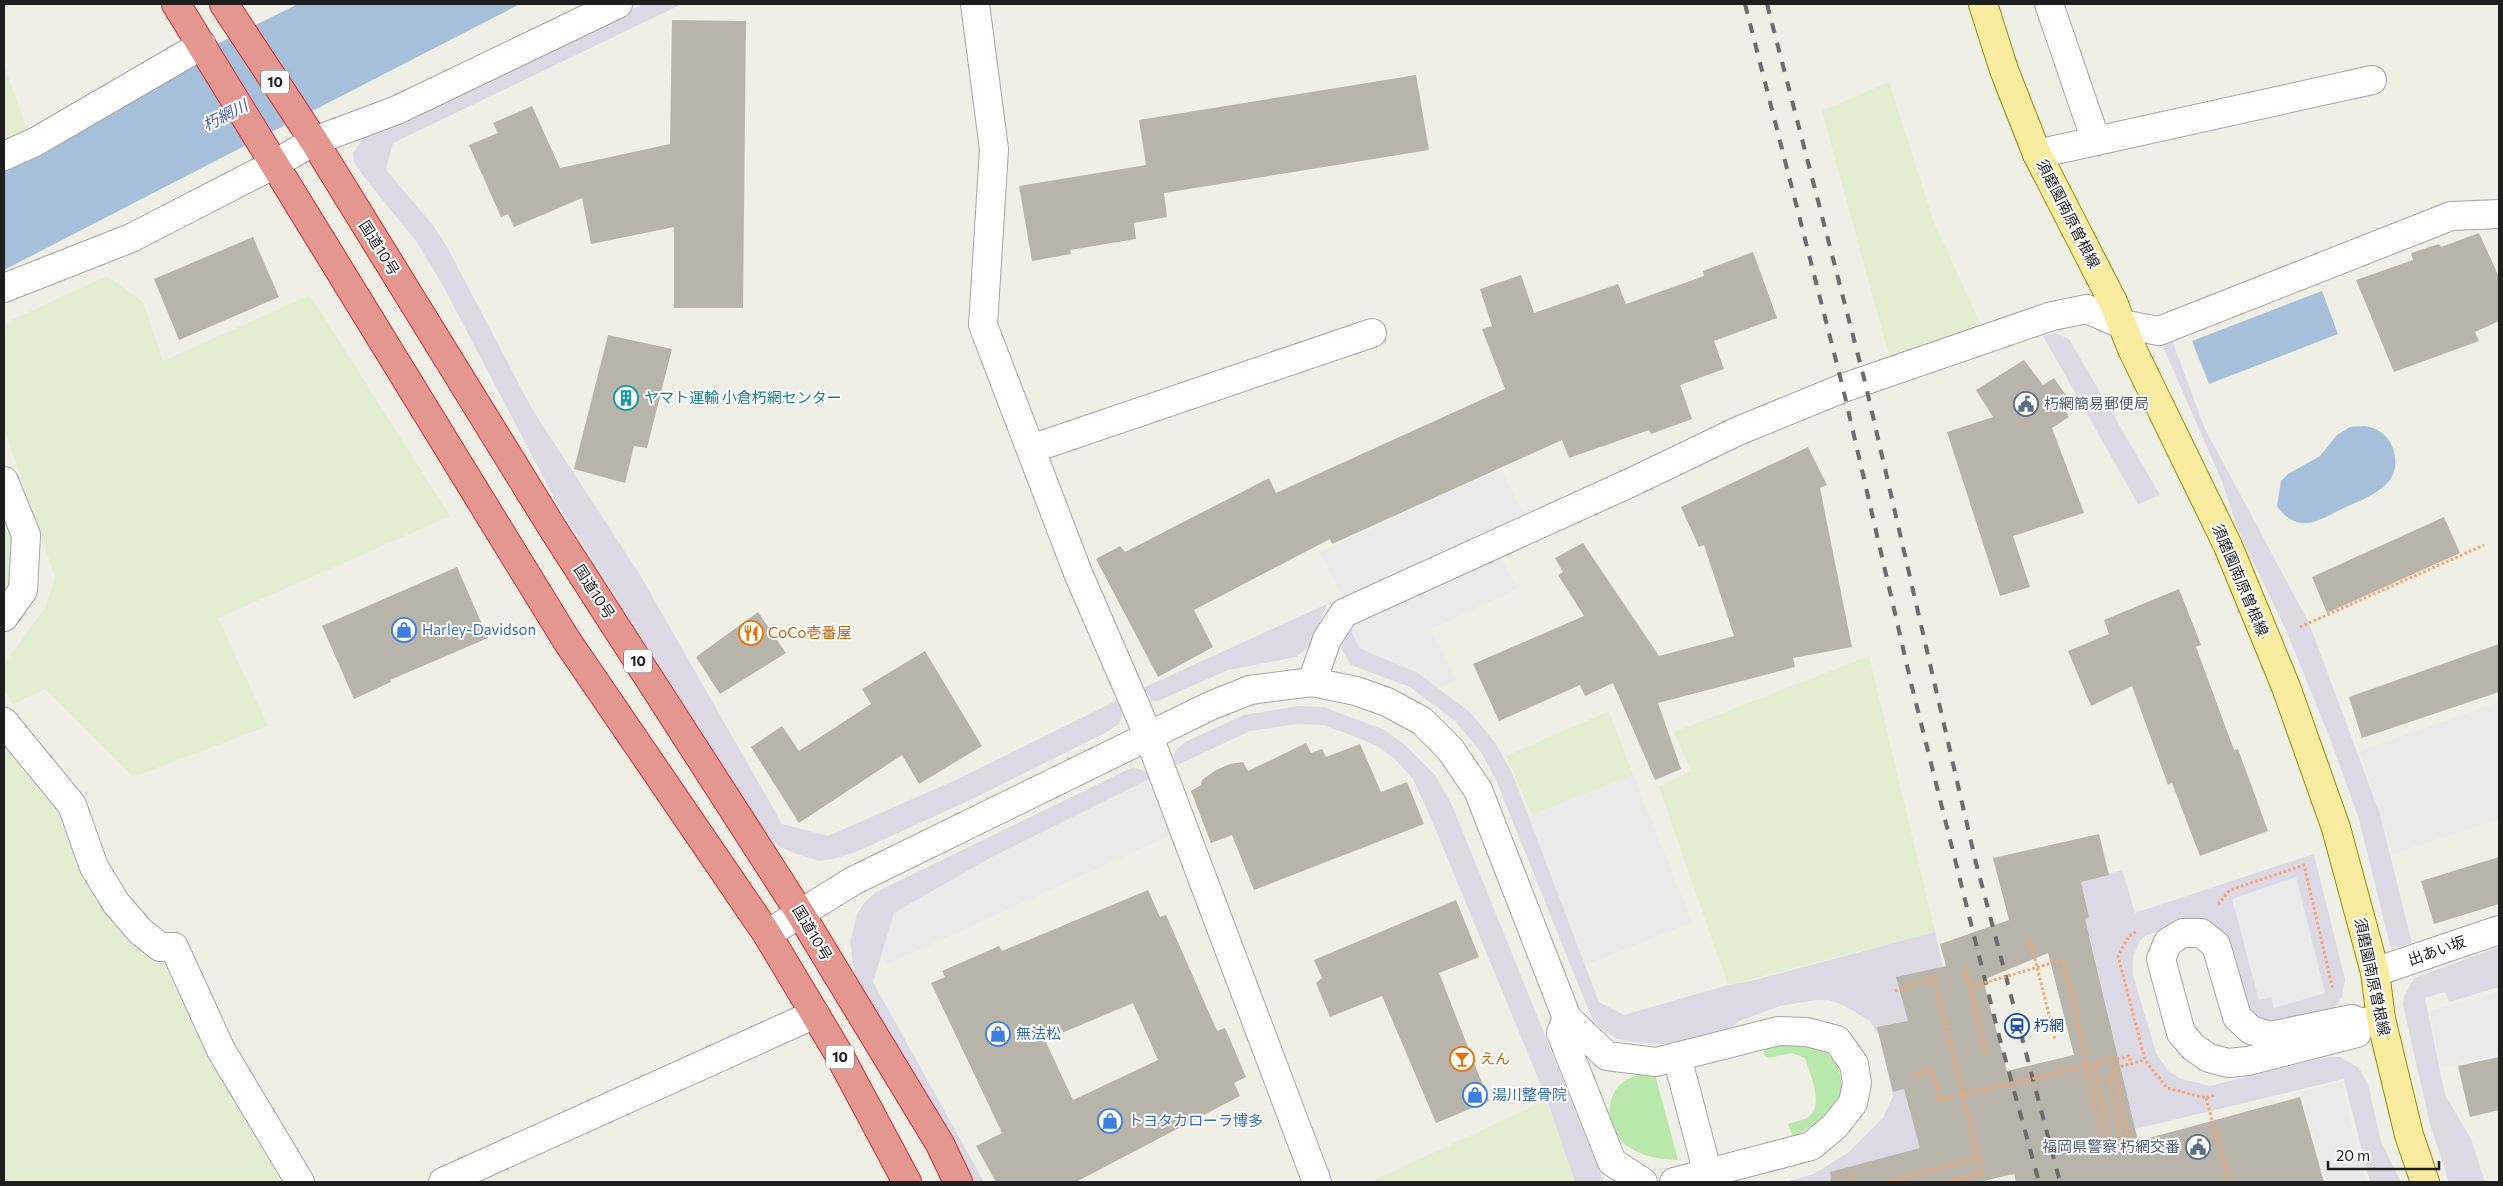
<svg xmlns="http://www.w3.org/2000/svg" width="2503" height="1186" viewBox="0 0 2503 1186" font-family="Commissioner,'Noto Sans JP',sans-serif">
<style>
.farmland{fill:#e3edd1}
.grass{fill:#b8e8ac}
.parking{fill:#eaeaea}
.plaza{fill:#dcd9e5;fill-rule:evenodd}
.water{fill:#a6c0db}
.building{fill:#b9b4aa;fill-rule:evenodd}
.lines{fill:none;stroke-linecap:round;stroke-linejoin:round}
.minor-casing{stroke:#a5a5a5;stroke-width:30}
.major-casing{stroke:#948e04;stroke-width:30}
.highway-casing{stroke:#d52933;stroke-width:30}
.path{stroke:#f6a46f;stroke-width:3;stroke-dasharray:2.5 2.5;stroke-linecap:butt}
.minor{stroke:#fff;stroke-width:28}
.major{stroke:#f9eca0;stroke-width:28}
.highway{stroke:#e4978f;stroke-width:28}
.rail{stroke:#6c6c6c;stroke-width:4;stroke-dasharray:10 10;stroke-linecap:butt}
.path-bridge{stroke:#f6a46f;stroke-width:3;stroke-dasharray:2.5 2.5;stroke-linecap:butt}
.labels{text-anchor:middle;stroke-width:4;stroke-linejoin:round;paint-order:stroke}
.shield{fill:#fff;stroke:#626262;stroke-width:1}
.shield-label{font-size:14px;font-weight:bold;fill:#1e1e1e}
.street-label{font-size:15px;fill:#1e1e1e;stroke:#fff}
.culture-label{font-size:15px;fill:#0d838f;stroke:#fff;text-anchor:start}
.service-label{font-size:15px;fill:#4e5e75;stroke:#fff;text-anchor:start}
.shop-label{font-size:15px;fill:#366cbe;stroke:#fff;text-anchor:start}
.food-label{font-size:15px;fill:#c56008;stroke:#fff;text-anchor:start}
.transit-label{font-size:15px;fill:#164399;stroke:#fff;text-anchor:start}
.water-label{font-size:16px;font-style:italic;fill:#4d61ab;stroke:#fff}
</style>
<rect width="100%" height="100%" fill="#efefe5"/>
<g class="farmland">
<path d="M 4,65 L 27,130 L 4,142 Z"/>
<path d="M 1889,82 L 1934,223 L 1982,327 L 1890,359 L 1822,111 Z"/>
<path d="M 107,276 L 143,302 L 163,361 L 310,295 L 450,516 L 218,618 L 268,726 L 133,777 L 45,689 L 13,704 L 4,690 L 4,664 L 46,606 L 55,577 L 4,427 L 4,351 L 7,322 Z"/>
<path d="M 4,511 L 20,557 L 4,610 Z"/>
<path d="M 1869,656 L 1935,932 L 1728,985 L 1659,787 L 1691,771 L 1674,732 Z"/>
<path d="M 1609,711 L 1633,775 L 1532,815 L 1506,756 Z"/>
<path d="M 4,736 L 49,792 L 164,964 L 174,982 L 184,982 L 289,1182 L 4,1182 Z"/>
<path d="M 1547,1100 L 1575,1182 L 1370,1182 Z"/>
</g>
<g class="grass">
<path d="M 1787,1043 C 1799,1046 1814,1047 1825,1053 C 1831,1057 1837,1064 1839,1071 C 1851,1104 1816,1123 1793,1138 L 1788,1124 C 1794,1122 1805,1120 1810,1116 C 1824,1102 1809,1073 1805,1058 L 1792,1053 L 1769,1058 L 1764,1055 L 1764,1047 Z"/>
<path d="M 1654,1071 L 1678,1160 C 1658,1159 1642,1157 1626,1145 C 1605,1129 1603,1092 1628,1079 C 1636,1075 1646,1073 1654,1071 Z"/>
</g>
<g class="parking">
<path d="M 1501,469 L 1525,516 L 1343,597 L 1320,552 Z"/>
<path d="M 1501,556 L 1517,589 L 1431,629 L 1457,680 L 1439,689 L 1418,673 L 1359,648 L 1349,625 Z"/>
<path d="M 2499,702 L 2499,819 L 2393,854 L 2360,751 Z"/>
<path d="M 1633,775 L 1692,922 L 1586,965 L 1529,817 Z"/>
<path d="M 1153,777 L 1173,834 L 888,964 L 881,957 L 894,913 L 990,858 Z"/>
<path d="M 2296,877 L 2325,993 L 2274,1008 L 2259,1000 L 2232,899 Z"/>
<path d="M 2499,992 L 2499,1054 L 2441,1068 L 2429,1011 Z"/>
<path d="M 2342,1081 L 2348,1114 L 2366,1182 L 2327,1182 L 2301,1092 Z"/>
</g>
<g class="plaza">
<path d="M 643,4 L 682,4 L 393,143 L 386,170 L 432,224 L 446,245 L 532,409 L 640,575 L 782,824 L 828,836 L 958,779 L 1122,698 L 1124,710 L 1119,724 L 1105,733 L 968,801 L 856,852 L 833,859 L 819,861 L 797,854 L 780,847 L 766,834 L 558,505 L 441,282 L 416,241 L 364,177 L 354,162 L 353,153 L 363,138 Z"/>
<path d="M 2055,333 L 2069,339 L 2160,495 L 2138,504 L 2043,336 Z"/>
<path d="M 2171,337 L 2204,427 L 2309,623 L 2380,814 L 2412,943 L 2398,947 L 2390,946 L 2359,819 L 2331,741 L 2286,630 L 2239,532 L 2221,479 L 2160,340 Z"/>
<path d="M 1327,604 L 1309,647 L 1296,657 L 1228,670 L 1158,701 L 1153,701 L 1143,688 Z"/>
<path d="M 1349,625 L 1359,648 L 1418,673 L 1471,713 L 1496,744 L 1512,773 L 1599,1002 L 1624,1015 L 1728,985 L 1755,980 L 1935,932 L 1947,984 L 1963,1151 L 1867,1177 L 1869,1182 L 1785,1182 L 1814,1174 L 1849,1152 L 1883,1118 L 1893,1096 L 1879,1035 L 1870,1021 L 1843,1005 L 1828,1000 L 1816,1000 L 1780,1006 L 1739,1021 L 1725,1032 L 1696,1040 L 1659,1044 L 1634,1042 L 1617,1039 L 1604,1031 L 1594,1022 L 1587,1006 L 1496,780 L 1481,752 L 1455,721 L 1410,687 L 1351,665 L 1342,650 L 1342,635 Z"/>
<path d="M 1299,706 L 1323,707 L 1385,730 L 1405,745 L 1435,775 L 1452,805 L 1604,1182 L 1575,1182 L 1547,1100 L 1435,828 L 1413,779 L 1394,758 L 1377,746 L 1351,735 L 1323,725 L 1297,724 L 1250,731 L 1173,767 L 1172,759 L 1175,751 L 1185,742 L 1244,715 Z"/>
<path d="M 1133,767 L 1145,771 L 1153,777 L 990,858 L 894,913 L 873,982 L 984,1182 L 962,1182 L 862,994 L 853,966 L 850,941 L 857,914 L 865,902 L 876,892 Z"/>
<path d="M 2314,854 L 2345,979 L 2342,997 L 2334,1009 L 2268,1025 L 2249,1013 L 2226,943 L 2177,924 L 2145,936 L 2140,941 L 2133,957 L 2133,975 L 2156,1053 L 2168,1071 L 2182,1079 L 2210,1086 L 2326,1057 L 2340,1057 L 2359,1068 L 2368,1084 L 2381,1142 L 2401,1182 L 2370,1182 L 2344,1079 L 2135,1129 L 2090,938 L 2085,934 L 2082,920 L 2089,917 L 2081,882 L 2122,870 L 2135,913 ZM 2296,877 L 2325,993 L 2274,1008 L 2271,997 L 2259,1000 L 2232,899 Z"/>
<path d="M 2499,947 L 2499,987 L 2449,1002 L 2445,992 L 2425,998 L 2445,1095 L 2471,1139 L 2485,1182 L 2449,1182 L 2430,1124 L 2403,1005 L 2404,997 L 2414,978 Z"/>
</g>
<g class="water">
<path d="M 298,4 L 520,4 L 4,270 L 4,149 Z"/>
<path d="M 2322,291 L 2338,334 L 2209,384 L 2192,341 Z"/>
<path d="M 2365,426 C 2377,428 2387,434 2392,446 C 2407,485 2370,496 2342,509 C 2329,515 2316,524 2302,523 C 2291,522 2283,515 2277,506 L 2281,481 L 2288,474 L 2320,456 L 2337,435 L 2350,427 Z"/>
</g>
<g class="building">
<path d="M 672,20 L 746,21 L 743,308 L 674,308 L 674,227 L 591,244 L 582,198 L 514,227 L 508,214 L 501,217 L 469,145 L 498,133 L 493,123 L 532,106 L 560,168 L 670,144 Z"/>
<path d="M 1416,75 L 1429,150 L 1164,193 L 1167,217 L 1134,223 L 1136,239 L 1070,250 L 1071,254 L 1032,261 L 1019,186 L 1146,165 L 1139,120 Z"/>
<path d="M 2479,233 L 2499,277 L 2499,321 L 2475,332 L 2479,341 L 2394,372 L 2356,280 L 2413,260 L 2411,253 L 2439,244 L 2441,247 Z"/>
<path d="M 253,237 L 279,297 L 179,340 L 154,279 Z"/>
<path d="M 1753,252 L 1777,318 L 1714,341 L 1724,369 L 1680,385 L 1692,419 L 1651,434 L 1649,430 L 1569,458 L 1562,440 L 1332,544 L 1330,539 L 1194,610 L 1213,647 L 1158,677 L 1096,559 L 1120,546 L 1125,552 L 1269,478 L 1276,493 L 1505,389 L 1482,329 L 1492,326 L 1480,289 L 1521,275 L 1534,313 L 1618,284 L 1626,304 L 1704,276 L 1703,271 Z"/>
<path d="M 608,335 L 672,349 L 647,448 L 634,446 L 625,483 L 574,469 Z"/>
<path d="M 2024,360 L 2043,385 L 2054,378 L 2070,401 L 2063,407 L 2069,417 L 2052,428 L 2084,513 L 2013,536 L 2030,587 L 2000,596 L 1947,432 L 1993,417 L 1976,390 Z"/>
<path d="M 1808,447 L 1827,485 L 1820,488 L 1852,647 L 1793,658 L 1795,667 L 1658,703 L 1681,769 L 1655,780 L 1613,683 L 1585,696 L 1580,685 L 1499,721 L 1473,664 L 1584,616 L 1558,575 L 1563,572 L 1555,558 L 1583,543 L 1659,656 L 1734,636 L 1704,545 L 1699,547 L 1681,507 Z"/>
<path d="M 2444,517 L 2460,553 L 2327,613 L 2312,577 Z"/>
<path d="M 457,567 L 488,638 L 390,680 L 391,682 L 354,699 L 322,626 Z"/>
<path d="M 2179,589 L 2201,645 L 2196,647 L 2234,750 L 2238,749 L 2268,831 L 2200,856 L 2172,783 L 2168,785 L 2132,686 L 2091,706 L 2068,651 L 2109,634 L 2104,620 Z"/>
<path d="M 758,612 L 786,653 L 720,694 L 696,657 Z"/>
<path d="M 2499,644 L 2499,692 L 2362,738 L 2349,697 Z"/>
<path d="M 925,651 L 982,746 L 919,784 L 902,755 L 799,823 L 751,747 L 782,726 L 799,751 L 871,704 L 862,689 Z"/>
<path d="M 1306,743 L 1311,753 L 1322,749 L 1326,757 L 1360,744 L 1381,792 L 1407,782 L 1424,824 L 1254,890 L 1232,835 L 1211,843 L 1191,791 L 1201,785 L 1202,780 L 1216,770 L 1230,764 L 1243,762 L 1248,771 Z"/>
<path d="M 2099,834 L 2109,875 L 2081,882 L 2089,917 L 2085,919 L 2138,1141 L 2300,1097 L 2324,1182 L 2016,1182 L 2014,1174 L 1979,1182 L 1831,1182 L 1830,1172 L 1920,1148 L 1904,1089 L 1893,1092 L 1877,1027 L 1908,1021 L 1896,977 L 1946,966 L 1940,944 L 2009,920 L 1993,858 ZM 2048,953 L 2074,1055 L 2007,1071 L 1983,980 Z"/>
<path d="M 2499,857 L 2499,904 L 2434,924 L 2421,881 Z"/>
<path d="M 1148,890 L 1160,917 L 1166,915 L 1217,1031 L 1225,1028 L 1246,1077 L 1234,1083 L 1240,1096 L 1076,1182 L 996,1182 L 976,1146 L 1002,1133 L 931,983 L 945,977 L 942,971 L 999,946 L 1002,951 ZM 1133,1003 L 1158,1060 L 1073,1100 L 1045,1040 Z"/>
<path d="M 1456,900 L 1479,957 L 1439,973 L 1489,1101 L 1436,1123 L 1382,996 L 1330,1017 L 1316,983 L 1322,978 L 1314,960 Z"/>
<path d="M 2499,1057 L 2499,1110 L 2470,1117 L 2458,1066 Z"/>
</g>
<g class="lines">
<defs>
<g id="minor">
<path d="M 975,4 L 994,149 L 983,325 L 1078,573 L 1149,737 L 1317,1182"/>
<path d="M 2049,4 L 2096,141"/>
<path d="M 2037,154 L 2372,80"/>
<path d="M 4,156 L 35,142 L 202,45"/>
<path d="M 4,288 L 131,238 L 273,165 L 314,141 L 397,110 L 618,4"/>
<path d="M 1031,449 L 1372,333"/>
<path d="M 4,481 L 26,535 L 23,590 L 4,617"/>
<path d="M 1312,682 L 1327,639 L 1344,613 L 1632,482 L 1738,431 L 1843,388 L 2052,316 L 2087,309 L 2121,324 L 2159,331 L 2451,216 L 2499,214"/>
<path d="M 4,722 L 72,805 L 94,867 L 116,903 L 140,931 L 160,947 L 174,947 L 221,1050 L 300,1182"/>
<path d="M 767,934 L 853,881 L 1210,706 L 1250,690 L 1312,682 L 1356,691 L 1387,702 L 1422,721 L 1450,749 L 1478,790 L 1567,1018 L 1607,1056 L 1656,1062 L 1778,1031 L 1807,1032 L 1837,1040 L 1854,1064 L 1857,1083 L 1853,1103 L 1835,1126 L 1811,1146 L 1674,1182"/>
<path d="M 2375,972 L 2499,930"/>
<path d="M 1567,1018 L 1561,1033 L 1612,1162 L 1643,1182"/>
<path d="M 2361,1023 L 2357,1033 L 2248,1061 L 2228,1063 L 2209,1058 L 2193,1047 L 2181,1033 L 2161,959 L 2168,942 L 2183,933 L 2201,933 L 2216,945 L 2237,1017 L 2251,1030 L 2270,1036 L 2352,1019 L 2361,1023 L 2381,1019"/>
<path d="M 1677,1057 L 1708,1174"/>
<path d="M 443,1182 L 815,1014"/>
</g>
<path id="major" d="M 1983,4 L 2004,70 L 2037,154 L 2113,302 L 2132,349 L 2228,546 L 2286,687 L 2336,828 L 2375,972 L 2381,1019 L 2409,1135 L 2425,1182"/>
<g id="highway">
<path d="M 176,4 L 567,641 L 767,934 L 837,1051 L 907,1182"/>
<path d="M 224,4 L 314,141 L 553,529 L 800,913 L 940,1144 L 958,1182"/>
</g>
</defs>
<use href="#minor" class="minor-casing"/>
<use href="#major" class="major-casing"/>
<use href="#highway" class="highway-casing"/>
<g class="path">
<path d="M 2300,627 L 2484,545"/>
<path d="M 2218,904 L 2230,890 L 2304,865 L 2333,990"/>
<path d="M 2136,932 L 2129,936 L 2118,956 L 2145,1060 L 2167,1088 L 2206,1098 L 2215,1095"/>
<path d="M 2030,939 L 2055,1039"/>
<path d="M 2062,960 L 2074,1004 L 2104,1152 L 2130,1146 L 2114,1068 L 2145,1060"/>
<path d="M 1965,967 L 1986,1054"/>
<path d="M 1895,991 L 1934,978 L 1982,1173 L 1944,1182"/>
<path d="M 2112,1060 L 2129,1056 L 2131,1064"/>
<path d="M 2094,1065 L 2112,1150"/>
<path d="M 1916,1074 L 1932,1070 L 1940,1100"/>
<path d="M 2115,1076 L 2108,1078 L 2123,1147"/>
<path d="M 2206,1098 L 2229,1182"/>
<path d="M 1850,1176 L 1852,1182"/>
<path d="M 1889,1182 L 1978,1158"/>
</g>
<use href="#minor" class="minor"/>
<use href="#major" class="major"/>
<use href="#highway" class="highway"/>
<g class="rail">
<path d="M 1745,4 L 1843,388 L 1912,687 L 1998,1032 L 2039,1182"/>
<path d="M 1767,4 L 1865,382 L 1975,859 L 2060,1182"/>
</g>
<g class="path-bridge">
<path d="M 1970,987 L 2062,960"/>
<path d="M 1940,1100 L 2112,1060"/>
</g>
</g>
<defs>
<symbol id="building-ring" viewBox="-11 -11 22 22"><circle r="9.5" fill="#fff" stroke="#0f9aa8" stroke-width="1.5"/><path d="M-4-6H4V6H1V3H-1V6H-4ZM-2.5-4.3h1.7v1.8h-1.7ZM.8-4.3h1.7v1.8H.8ZM-2.5-1h1.7V.8h-1.7ZM.8-1h1.7V.8H.8Z" fill="#0f9aa8"/></symbol>
<symbol id="civic-ring" viewBox="-11 -11 22 22"><circle r="9.5" fill="#fff" stroke="#5c6f8a" stroke-width="1.5"/><path d="M-.6-6.5H3V-4.5H.6V-3L4-1V1h2V6H-6V1h2V-1L-.6-3ZM-1.2 2.5V6h2.4V2.5Z" fill="#5c6f8a"/></symbol>
<symbol id="shop-ring" viewBox="-11 -11 22 22"><circle r="9.5" fill="#fff" stroke="#3f7fe0" stroke-width="1.5"/><path d="M-5-2.5h2.3a2.7 3.5 0 0 1 5.4 0H5L5.5 6h-11ZM-1.5-2.5h3a1.5 2.3 0 0 0-3 0Z" fill="#3f7fe0"/></symbol>
<symbol id="restaurant-ring" viewBox="-11 -11 22 22"><circle r="9.5" fill="#fff" stroke="#e8710a" stroke-width="1.5"/><path d="M-5-6h1v4h1v-4h1v4h1v-4h1v5L-1.5 .5V6h-2V.5L-5-1ZM5-6V6H3V1.5H1.5Q1.5-4 5-6Z" fill="#e8710a"/></symbol>
<symbol id="station-ring" viewBox="-11 -11 22 22"><circle r="9.5" fill="#fff" stroke="#1a4fb4" stroke-width="1.5"/><path d="M-3-6H3Q5-6 5-4V2Q5 4 3 4L4.5 6H3L1.5 4h-3L-3 6H-4.5L-3 4Q-5 4-5 2V-4Q-5-6-3-6ZM-3.5-4v3h7v-3ZM-3.5 1v1.5H-2V1ZM2 1v1.5H3.5V1Z" fill="#1a4fb4"/></symbol>
<symbol id="bar-ring" viewBox="-11 -11 22 22"><circle r="9.5" fill="#fff" stroke="#e8710a" stroke-width="1.5"/><path d="M-6-5H6L.8 .8V4.5H3.5V6h-7V4.5H-.8V.8Z" fill="#e8710a"/></symbol>
</defs>
<g fill-rule="evenodd">
<use href="#building-ring" x="612" y="384" width="28" height="28"/>
<use href="#civic-ring" x="2012" y="390" width="28" height="28"/>
<use href="#shop-ring" x="390" y="616" width="28" height="28"/>
<use href="#restaurant-ring" x="737" y="619" width="28" height="28"/>
<use href="#station-ring" x="2003" y="1012" width="28" height="28"/>
<use href="#shop-ring" x="984" y="1020" width="28" height="28"/>
<use href="#bar-ring" x="1448" y="1045" width="28" height="28"/>
<use href="#shop-ring" x="1461" y="1081" width="28" height="28"/>
<use href="#shop-ring" x="1096" y="1107" width="28" height="28"/>
<use href="#civic-ring" x="2184" y="1133" width="28" height="28"/>
</g>
<g class="labels">
<g class="shield">
<rect x="261" y="70.5" width="28" height="23" rx="4"/>
<rect x="624" y="649.5" width="28" height="23" rx="4"/>
<rect x="826" y="1045.5" width="28" height="23" rx="4"/>
</g>
<g class="shield-label">
<text x="275" y="87">10</text>
<text x="638" y="666">10</text>
<text x="840" y="1062">10</text>
</g>
<g class="street-label">
<text transform="translate(2068 214) rotate(63)" y="5">須磨園南原曽根線</text>
<text transform="translate(379 248) rotate(58)" y="5">国道10号</text>
<text transform="translate(2240 580) rotate(67)" y="5">須磨園南原曽根線</text>
<text transform="translate(594 592) rotate(57)" y="5">国道10号</text>
<text transform="translate(812 933) rotate(59)" y="5">国道10号</text>
<text transform="translate(2437 951) rotate(-19)" y="5">出あい坂</text>
<text transform="translate(2372 977) rotate(78)" y="5">須磨園南原曽根線</text>
</g>
<g class="culture-label">
<text x="644" y="403">ヤマト運輸 小倉朽網センター</text>
</g>
<g class="service-label">
<text x="2044" y="409">朽網簡易郵便局</text>
<text x="2180" y="1152" text-anchor="end">福岡県警察 朽網交番</text>
</g>
<g class="shop-label">
<text x="422" y="635">Harley-Davidson</text>
<text x="1016" y="1039">無法松</text>
<text x="1492" y="1100">湯川整骨院</text>
<text x="1128" y="1126">トヨタカローラ博多</text>
</g>
<g class="food-label">
<text x="768" y="638">CoCo壱番屋</text>
<text x="1480" y="1064">えん</text>
</g>
<g class="transit-label">
<text x="2034" y="1031">朽網</text>
</g>
<g class="water-label">
<text transform="translate(225 115) rotate(-27)" y="6">朽網川</text>
</g>
</g>
<rect width="2503" height="1186" fill="none" stroke="#1e1e1e" stroke-width="10"/>
<path d="M2328 1161v8h111v-8" fill="none" stroke="#1e1e1e" stroke-width="2.5"/>
<text x="2336" y="1161" font-size="15" fill="#1e1e1e" stroke="#ffffff" stroke-width="4" paint-order="stroke">20 m</text>
</svg>
